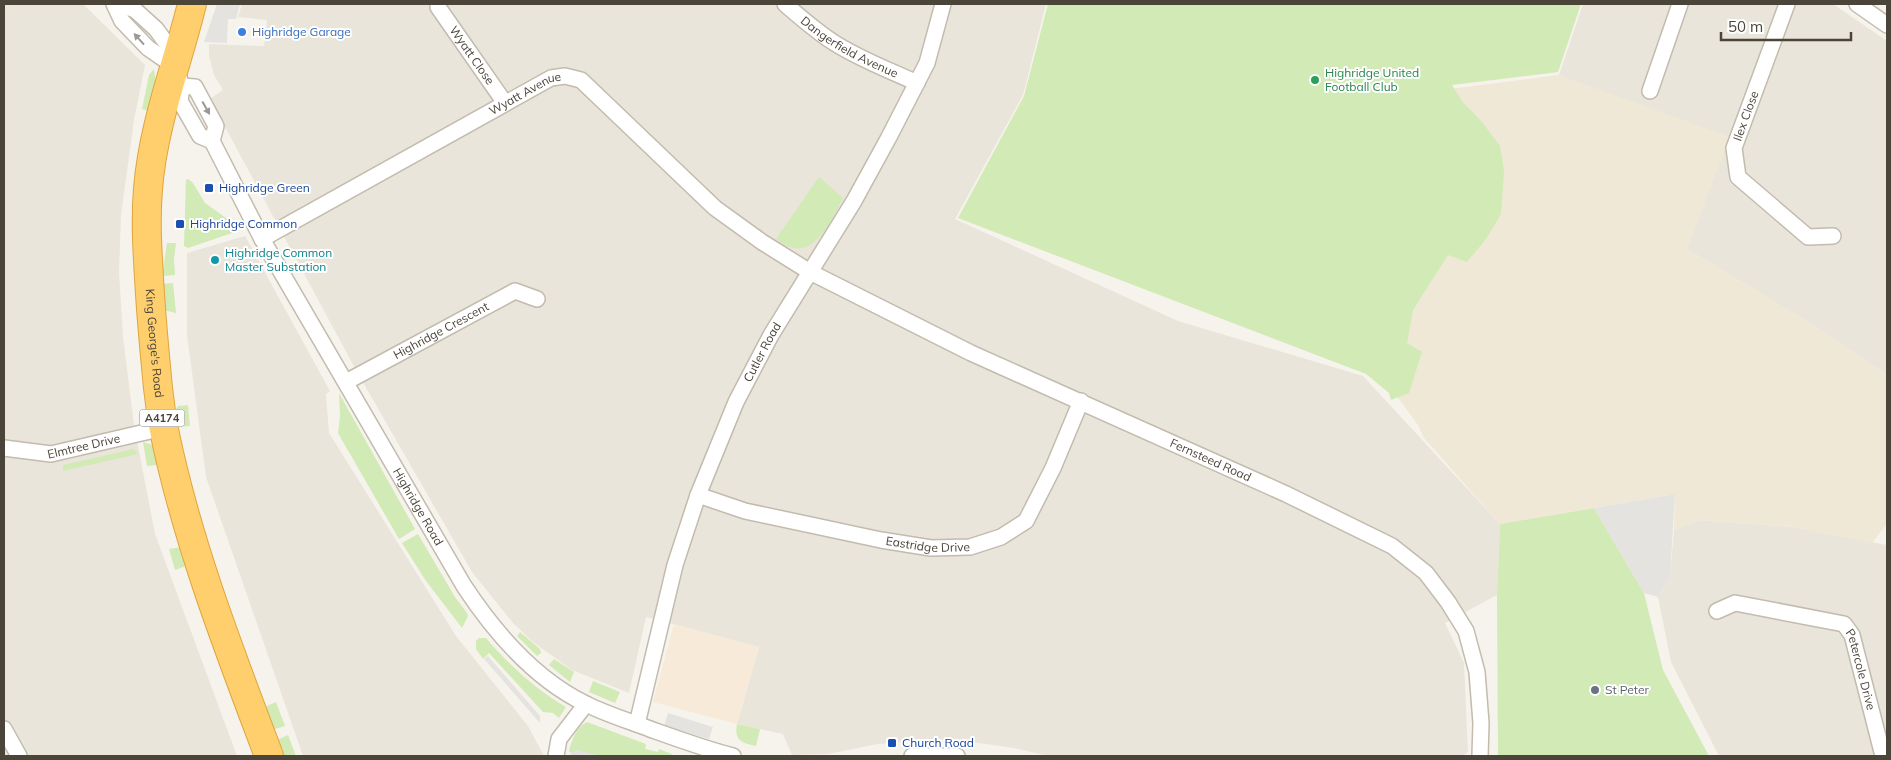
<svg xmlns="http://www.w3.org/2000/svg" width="1891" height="760" viewBox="0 0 1891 760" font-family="Mulish,sans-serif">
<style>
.residential{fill:#eae5da}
.commercial{fill:#f7ead8}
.education{fill:#efe8d6}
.green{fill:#d2eab5}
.parking{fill:#e5e3e0}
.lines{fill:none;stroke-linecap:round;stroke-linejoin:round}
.street-casing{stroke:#c2bbae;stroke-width:18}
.highway-casing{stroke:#e0a43c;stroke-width:30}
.street{stroke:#fff;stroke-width:15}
.highway{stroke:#ffcf6e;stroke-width:28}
.oneway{fill:#9c9892}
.shop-dot{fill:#3f7fe0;stroke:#fff;stroke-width:2}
.leisure-dot{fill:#2e9e5b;stroke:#fff;stroke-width:2}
.transit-dot{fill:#1a4fb4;stroke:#fff;stroke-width:2}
.culture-dot{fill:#0f9aa8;stroke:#fff;stroke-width:2}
.worship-dot{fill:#6b7280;stroke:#fff;stroke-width:2}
.labels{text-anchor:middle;stroke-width:4;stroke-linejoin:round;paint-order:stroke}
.shield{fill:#fff;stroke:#817c74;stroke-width:1}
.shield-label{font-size:11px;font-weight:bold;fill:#4b4439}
.shop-label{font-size:12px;fill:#366cbe;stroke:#fff;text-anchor:start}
.street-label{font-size:12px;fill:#4b4439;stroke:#fff}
.leisure-label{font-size:12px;fill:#27864d;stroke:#fff;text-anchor:start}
.transit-label{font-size:12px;fill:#164399;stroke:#fff;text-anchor:start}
.culture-label{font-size:12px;fill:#0d838f;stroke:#fff;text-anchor:start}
.worship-label{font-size:12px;fill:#5b616d;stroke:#fff;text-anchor:start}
</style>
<rect width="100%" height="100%" fill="#f6f3ec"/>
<g class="residential">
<path d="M 4,4 L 83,4 L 145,65 L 134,120 L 121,215 L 119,272 L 123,337 L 134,425 L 155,534 L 237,756 L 4,756 Z"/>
<path d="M 242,4 L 1046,4 L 1023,95 L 955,219 L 1178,321 L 1363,376 L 1500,524 L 1497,595 L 1445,623 L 1464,663 L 1468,752 L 1462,756 L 1048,756 L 1014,748 L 950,739 L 878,744 L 828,754 L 792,755 L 783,734 L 737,724 L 759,647 L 646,617 L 629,693 L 572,670 L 533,642 L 513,623 L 472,572 L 357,372 L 210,99 L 223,90 L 214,75 L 209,56 L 209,44 L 264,46 L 267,20 L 238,17 Z"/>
<path d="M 1583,4 L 1833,4 L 1887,41 L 1887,375 L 1813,325 L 1687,249 L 1559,75 Z"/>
<path d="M 245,236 L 330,391 L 326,394 L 329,433 L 456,636 L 528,726 L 544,756 L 303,756 L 206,477 L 187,335 L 187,253 Z"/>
<path d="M 1699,520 L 1792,527 L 1887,545 L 1887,756 L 1719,756 L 1671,662 L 1658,597 L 1670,577 L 1674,530 Z"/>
</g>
<path class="commercial" d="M 674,624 L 759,647 L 737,724 L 653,702 Z"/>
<path class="education" d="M 1559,75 L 1730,137 L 1687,249 L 1813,325 L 1887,375 L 1887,524 L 1872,543 L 1792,527 L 1699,520 L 1674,530 L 1675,494 L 1500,524 L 1424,438 L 1418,425 L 1393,391 L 1426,92 Z"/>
<g class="green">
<path d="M 1048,4 L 1581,4 L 1558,72 L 1452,85 L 1462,101 L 1482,122 L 1500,146 L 1504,171 L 1501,214 L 1486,239 L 1467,262 L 1448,255 L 1413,310 L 1407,343 L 1422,352 L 1409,393 L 1391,400 L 1389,393 L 1366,374 L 958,218 L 1024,96 Z"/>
<path d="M 154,69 L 156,85 L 150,111 L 142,109 L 149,75 Z"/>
<path d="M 819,177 L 843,198 C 834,215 816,257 790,247 C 785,246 780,241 776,239 Z"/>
<path d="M 188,179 L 193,183 L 205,203 L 240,228 L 238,231 L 188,248 L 184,246 L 186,180 Z"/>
<path d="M 167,243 L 176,243 L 174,259 L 175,275 L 162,276 Z"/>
<path d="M 173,283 L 176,313 L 163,310 L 162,284 Z"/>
<path d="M 339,393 L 415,529 L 399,539 L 338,433 L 340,416 Z"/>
<path d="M 188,405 L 190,426 L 181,427 L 178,425 L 176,409 L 178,406 Z"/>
<path d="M 143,442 L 153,445 L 160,460 L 157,465 L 147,466 Z"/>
<path d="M 134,449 L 138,454 L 63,471 L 63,465 Z"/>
<path d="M 1594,508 L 1644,593 L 1663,670 L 1709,756 L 1498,756 L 1497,595 L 1500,524 Z"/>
<path d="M 418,534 L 455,597 L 467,613 L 468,616 L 462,628 L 426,581 L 402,543 Z"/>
<path d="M 182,547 L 186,566 L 175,570 L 169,549 Z"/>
<path d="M 520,632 L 540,649 L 541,653 L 537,656 L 517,636 Z"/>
<path d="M 479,638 L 486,638 C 508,664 536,690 566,707 L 559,718 L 553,713 L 543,712 L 489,653 L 483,659 L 476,649 L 476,641 Z"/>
<path d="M 554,659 L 574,672 L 570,682 L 549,665 Z"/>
<path d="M 593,681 L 620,692 L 615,703 L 589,692 Z"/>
<path d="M 276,702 L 285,726 L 275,729 L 271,727 L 265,709 L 267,706 Z"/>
<path d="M 587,722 L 646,744 L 645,749 L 658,752 L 659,749 L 672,754 L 671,756 L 600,756 L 577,751 L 571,753 L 569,751 C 572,740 576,727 587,722 Z"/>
<path d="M 737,724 L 760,729 L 756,746 C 741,743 734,740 737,724 Z"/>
<path d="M 288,735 L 296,756 L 283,756 L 277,740 Z"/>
</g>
<g class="parking">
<path d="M 217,4 L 240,4 L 236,19 L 228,19 L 227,43 L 204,42 Z"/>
<path d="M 1675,494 L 1670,577 L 1658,597 L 1644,593 L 1594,508 Z"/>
<path d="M 488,656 L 540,716 L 540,723 L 484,659 Z"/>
<path d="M 668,713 L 713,727 L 709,739 L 664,726 Z"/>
<path d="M 577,750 L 600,756 L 570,756 L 571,753 Z"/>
</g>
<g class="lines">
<defs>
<g id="street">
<path d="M 114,4 L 122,21 L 148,48 L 174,66"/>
<path id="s1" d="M 121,4 L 135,10 L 156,29 L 167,44 L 182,86 L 180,101 L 200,136 L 212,141 L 262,239 L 464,586 C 495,633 534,679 586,704 C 606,714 629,721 650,729 C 678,739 705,749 733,756"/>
<path id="s2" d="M 785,4 C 801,18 816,31 833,42 C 859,59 889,70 917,83"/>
<path d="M 1787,4 L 1734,148 L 1738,177 L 1808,237 L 1833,236"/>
<path d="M 1857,4 L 1887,25"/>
<path id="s3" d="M 438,7 L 505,103"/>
<path d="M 182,86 L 195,87 L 216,126 L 212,141"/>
<path d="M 1650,91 L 1680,4"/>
<path id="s4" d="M 262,239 L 551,78 L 565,76 L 581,80 L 715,208 L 762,242 L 810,272 L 971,353 L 1286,494 L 1392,546 L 1426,573 L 1448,602 L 1466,631 L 1477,672 L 1481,723 L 1480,756"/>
<path id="s5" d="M 346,382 L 515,291 L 537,299"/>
<path id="s6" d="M 4,448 L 51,454 L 163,428"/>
<path id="s7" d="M 698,495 L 745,511 L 881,540 L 931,548 L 970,547 L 1001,537 L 1026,521 L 1053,468 L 1081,401"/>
<path id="s8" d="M 1717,611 L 1735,603 L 1844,624 L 1852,635 L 1883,756"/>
<path id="s9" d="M 637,724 L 675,565 L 698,495 L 736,402 L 771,335 L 854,201 L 889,137 L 927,63 L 943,4"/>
<path d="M 4,729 L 19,756"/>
<path d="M 556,756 L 559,739 L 586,704"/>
<path d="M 912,756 L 957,756"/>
</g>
<g id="highway">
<path id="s10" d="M 192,4 C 177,65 153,125 148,189 C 145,224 148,260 150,294 C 152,326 155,356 158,388 C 160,402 161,416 164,430 C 187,542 229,650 269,756"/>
</g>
</defs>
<use href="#street" class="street-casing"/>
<use href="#highway" class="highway-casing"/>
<use href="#street" class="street"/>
<use href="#highway" class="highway"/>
</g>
<defs><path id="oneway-solid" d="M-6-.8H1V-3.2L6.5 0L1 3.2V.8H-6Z" transform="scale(1.25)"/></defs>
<g class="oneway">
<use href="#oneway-solid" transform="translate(139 39) rotate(-132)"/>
<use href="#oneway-solid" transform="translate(206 108) rotate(61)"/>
</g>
<circle class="shop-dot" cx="242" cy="32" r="5"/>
<circle class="leisure-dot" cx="1315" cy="80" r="5"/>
<g class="transit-dot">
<rect x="204" y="183" width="10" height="10" rx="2.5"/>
<rect x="175" y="219" width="10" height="10" rx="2.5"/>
<rect x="887" y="738" width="10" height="10" rx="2.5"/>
</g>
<circle class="culture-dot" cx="215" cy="260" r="5"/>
<circle class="worship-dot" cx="1595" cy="690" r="5"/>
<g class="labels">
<rect class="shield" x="139.5" y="409.5" width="45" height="17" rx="4"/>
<g class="shield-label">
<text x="162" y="422">A4174</text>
</g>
<g class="shop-label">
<text x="252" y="36">Highridge Garage</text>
</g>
<g class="street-label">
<text dy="4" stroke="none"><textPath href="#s2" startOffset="78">Dangerfield Avenue</textPath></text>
<text dy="4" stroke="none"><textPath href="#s3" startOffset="59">Wyatt Close</textPath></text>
<text dy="4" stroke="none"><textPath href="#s4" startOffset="301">Wyatt Avenue</textPath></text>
<text transform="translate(1746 116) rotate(-70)" y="4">Ilex Close</text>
<text dy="4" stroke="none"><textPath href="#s5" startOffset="108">Highridge Crescent</textPath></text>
<text dy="4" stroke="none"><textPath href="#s10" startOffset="345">King George's Road</textPath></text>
<text dy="4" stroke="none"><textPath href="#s9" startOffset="394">Cutler Road</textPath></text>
<text dy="4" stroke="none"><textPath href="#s6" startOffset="81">Elmtree Drive</textPath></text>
<text dy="4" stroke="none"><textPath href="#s4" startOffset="1104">Fernsteed Road</textPath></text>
<text dy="4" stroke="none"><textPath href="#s1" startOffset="595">Highridge Road</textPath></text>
<text dy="4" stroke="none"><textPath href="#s7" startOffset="236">Eastridge Drive</textPath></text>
<text dy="4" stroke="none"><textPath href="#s8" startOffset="180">Petercole Drive</textPath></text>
</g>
<g class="leisure-label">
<text x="1325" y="77">Highridge United<tspan x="1325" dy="14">Football Club</tspan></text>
</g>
<g class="transit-label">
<text x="219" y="192">Highridge Green</text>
<text x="190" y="228">Highridge Common</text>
<text x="902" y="747">Church Road</text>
</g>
<g class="culture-label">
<text x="225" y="257">Highridge Common<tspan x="225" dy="14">Master Substation</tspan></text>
</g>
<g class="worship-label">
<text x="1605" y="694">St Peter</text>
</g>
</g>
<rect width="1891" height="760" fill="none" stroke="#4b4439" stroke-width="10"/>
<path d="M1721 32v8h130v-8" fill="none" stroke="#4b4439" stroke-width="2.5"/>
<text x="1728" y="32" font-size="15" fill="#4b4439" stroke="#ffffff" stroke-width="4" paint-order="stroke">50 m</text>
</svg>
